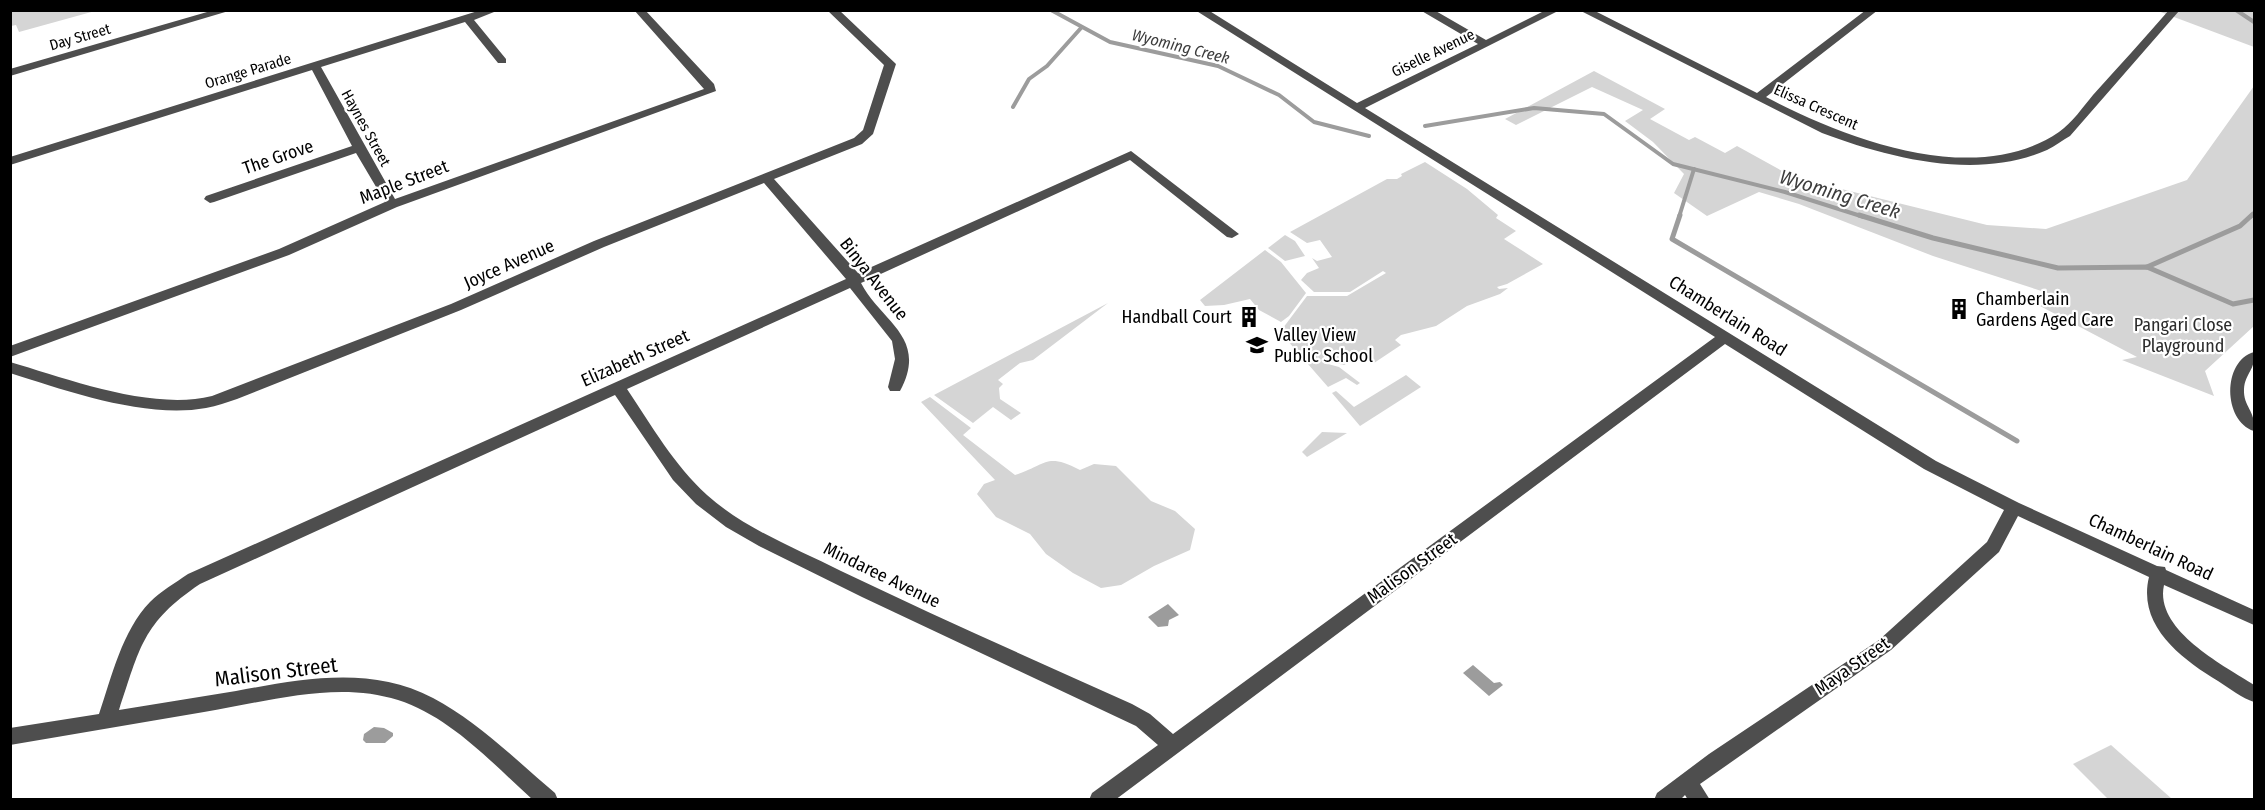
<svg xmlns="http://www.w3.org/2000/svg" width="2265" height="810" viewBox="0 0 2265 810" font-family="'Fira Sans Condensed',sans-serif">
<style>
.green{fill:#d5d5d5}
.water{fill:#9c9c9c}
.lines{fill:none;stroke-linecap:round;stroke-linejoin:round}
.stream-far1{stroke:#9c9c9c;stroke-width:4}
.stream{stroke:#9c9c9c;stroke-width:5}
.minor{fill:#4e4e4e;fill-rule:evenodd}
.labels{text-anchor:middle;stroke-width:4.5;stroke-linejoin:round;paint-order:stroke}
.far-street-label{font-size:15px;fill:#000;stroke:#fff}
.far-water-label{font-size:16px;font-style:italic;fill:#3d3d3d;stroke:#fff}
.street-label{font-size:18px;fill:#000;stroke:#fff}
.poi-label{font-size:18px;fill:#000;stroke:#fff;text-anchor:start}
.park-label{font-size:18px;fill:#2c2c2c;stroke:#fff}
.water-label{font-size:20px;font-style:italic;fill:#3d3d3d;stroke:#fff}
.near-street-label{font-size:21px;fill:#000;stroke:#fff}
</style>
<rect width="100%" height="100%" fill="#fff"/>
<g class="green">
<path d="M 11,10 L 95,10 L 95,11 L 19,32 L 16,25 L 11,26 Z"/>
<path d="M 2158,11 L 2254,11 L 2254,47 Z"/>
<path d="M 1594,71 L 1665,109 L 1650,119 L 1689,140 L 1695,137 L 1725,153 L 1737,146 L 1793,177 L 1987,225 L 2046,229 L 2187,180 L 2254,86 L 2254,326 L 2205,371 L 2214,396 L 2122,360 L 2137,357 L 2040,306 L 2054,295 L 1933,256 L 1799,204 L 1759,192 L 1707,216 L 1674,193 L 1684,174 L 1653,142 L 1625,121 L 1643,110 L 1592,87 L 1516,125 L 1505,119 Z"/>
<path d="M 1425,162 L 1467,189 L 1498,215 L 1496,218 L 1516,231 L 1504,239 L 1543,264 L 1507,284 L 1497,287 L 1499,289 L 1508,288 L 1500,294 L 1467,306 L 1436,326 L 1401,335 L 1395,340 L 1401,345 L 1374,363 L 1361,356 L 1344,365 L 1331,362 L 1328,364 L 1339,367 L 1360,383 L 1357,385 L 1346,378 L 1328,387 L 1280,332 L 1307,296 L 1347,296 L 1386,273 L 1383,271 L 1350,292 L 1314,292 L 1301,280 L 1307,273 L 1319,268 L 1312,258 L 1317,261 L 1332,257 L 1320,240 L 1307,243 L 1290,232 L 1387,179 L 1397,179 L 1402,176 L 1401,174 Z"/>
<path d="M 1285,235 L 1295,241 L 1305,256 L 1285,261 L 1268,248 Z"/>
<path d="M 1265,250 L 1281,262 L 1306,293 L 1289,316 L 1281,322 L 1259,310 L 1250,299 L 1224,305 L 1205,306 L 1200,300 Z"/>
<path d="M 1108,303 L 1033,360 L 1020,363 L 998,380 L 1003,384 L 999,388 L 1000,399 L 1021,413 L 1011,420 L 993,407 L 973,423 L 934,395 Z"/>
<path d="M 1406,375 L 1421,387 L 1360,426 L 1332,393 L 1336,391 L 1354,407 Z"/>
<path d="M 930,397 L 971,428 L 963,435 L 1015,475 C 1047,465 1045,452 1080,470 L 1094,464 L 1116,466 L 1151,501 L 1175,511 L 1195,529 L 1190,550 L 1154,566 L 1121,585 L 1101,588 L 1073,573 L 1046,554 L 1030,534 L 996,517 L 977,494 L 984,484 L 995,480 L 921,402 Z"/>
<path d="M 1322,432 L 1347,433 L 1307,457 L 1302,452 Z"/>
<path d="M 2111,745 L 2172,799 L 2108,799 L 2073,764 Z"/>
</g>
<g class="water">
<path d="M 1168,604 L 1179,615 L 1169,620 L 1168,626 L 1158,627 L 1148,617 Z"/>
<path d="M 1473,665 L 1494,683 L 1500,682 L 1503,685 L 1489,696 L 1463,673 Z"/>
<path d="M 374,727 L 384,728 L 393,733 L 393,736 L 385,743 L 366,743 L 363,740 L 364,734 Z"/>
</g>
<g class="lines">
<g class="stream-far1">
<path d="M 1051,10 L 1110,42 L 1218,66 L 1279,95 L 1314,122 L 1369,136"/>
<path d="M 2236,10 L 2254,22"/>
<path d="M 1013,107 L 1029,79 L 1047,66 L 1081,28"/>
<path d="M 1425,126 L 1534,108 L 1604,114 L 1673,164 L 1785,192 L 1864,217"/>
<path d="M 1679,217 L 1694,169"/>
<path d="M 2250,217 L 2254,213"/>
</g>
<g class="stream">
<path d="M 1680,215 L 1672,239 L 2017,441"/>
<path d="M 1859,215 L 1933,238 L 2058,268 L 2147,267 L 2233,304 L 2254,300"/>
<path d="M 2147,267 L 2240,226 L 2252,215"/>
</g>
<g class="minor">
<path d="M 214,10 L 232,10 L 10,76 L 10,69 Z"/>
<path d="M 481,10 L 499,10 L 474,20 L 506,59 L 506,63 L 498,63 L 465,22 L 321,67 L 395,199 L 704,89 L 634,10 L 645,10 L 714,84 L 716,91 L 397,207 L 289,255 L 10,357 L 10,346 L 279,249 L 385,202 L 356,153 L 214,202 L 210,203 L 204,199 L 206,196 L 352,146 L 312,70 L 10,165 L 10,157 Z"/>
<path d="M 827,10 L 839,10 L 896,64 L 873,134 L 862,144 L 774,179 L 858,273 L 1131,151 L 1239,234 L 1232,238 L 1227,237 L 1130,160 L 861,283 C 881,322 929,337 900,391 L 890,391 L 888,387 L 895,359 L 892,341 L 850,288 L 627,389 C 652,426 674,465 707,495 C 745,529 795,548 841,571 C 937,617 1034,660 1132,704 L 1150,714 L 1173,734 L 1715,337 L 1195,10 L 1208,10 L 1357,103 L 1478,44 L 1420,10 L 1434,10 L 1486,40 L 1546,10 L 1560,10 L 1365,108 L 1936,461 L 2019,503 L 2157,566 L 2165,567 L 2166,570 L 2254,610 L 2254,625 L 2164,585 C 2154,630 2223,665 2254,685 L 2254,702 C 2242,698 2230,689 2218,681 C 2182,659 2137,626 2149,577 L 2018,516 L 1999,552 L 1891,650 L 1700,784 L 1710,800 L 1688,800 L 1685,795 L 1680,800 L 1654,800 L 1657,793 L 1709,754 L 1879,640 L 1987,542 L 2004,510 L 1924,469 L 1725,344 L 1115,800 L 1089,800 L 1092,793 L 1158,745 L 1136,726 L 862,597 L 759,546 L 726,527 L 696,504 L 673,480 L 615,395 L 200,584 C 142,623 140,648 119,710 C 158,704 197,697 236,691 C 302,679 370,665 433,698 C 478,722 516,760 555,793 L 558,800 L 533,800 C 493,764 451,717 398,700 C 336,680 266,702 204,712 C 139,723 75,734 10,745 L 10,728 L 99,714 C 112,676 122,631 150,602 C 161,591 175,583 188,574 L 846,279 L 764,183 L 604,247 L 461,310 L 237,399 C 227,402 217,406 206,408 C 146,419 67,391 10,373 L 10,362 C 68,379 152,411 212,396 L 451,304 L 594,241 L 854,138 L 863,130 L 884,65 Z"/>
<path d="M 1579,10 L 1593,10 L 1757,93 L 1866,10 L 1878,10 L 1766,97 C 1846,139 1976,189 2059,132 C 2072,123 2083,107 2093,95 C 2118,67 2144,39 2169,10 L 2179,11 L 2070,136 C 2063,140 2055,146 2047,150 C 1977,181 1889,158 1822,133 Z"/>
<path d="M 2254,352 C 2256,370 2245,373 2244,389 C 2243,407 2256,410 2254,431 C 2223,421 2222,361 2254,352 Z"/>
</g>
</g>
<defs>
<symbol id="building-bare" viewBox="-9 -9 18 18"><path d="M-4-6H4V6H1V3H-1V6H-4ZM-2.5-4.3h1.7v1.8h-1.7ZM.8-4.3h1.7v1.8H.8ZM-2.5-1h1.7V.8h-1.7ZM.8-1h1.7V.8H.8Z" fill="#000" stroke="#fff" stroke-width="2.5" paint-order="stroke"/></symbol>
<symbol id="school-bare" viewBox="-9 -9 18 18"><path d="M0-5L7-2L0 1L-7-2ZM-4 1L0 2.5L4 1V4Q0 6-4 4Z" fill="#000" stroke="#fff" stroke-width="2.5" paint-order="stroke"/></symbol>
</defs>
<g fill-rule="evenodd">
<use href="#building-bare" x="1944" y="294" width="30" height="30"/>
<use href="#building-bare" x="1234" y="302" width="30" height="30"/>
<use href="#school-bare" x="1242" y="330" width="30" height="30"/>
</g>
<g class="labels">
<g class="far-street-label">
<text transform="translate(80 37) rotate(-16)" y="5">Day Street</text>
<text transform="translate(1433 53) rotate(-26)" y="5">Giselle Avenue</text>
<text transform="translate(248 71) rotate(-17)" y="5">Orange Parade</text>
<text transform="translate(1816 107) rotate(24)" y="5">Elissa Crescent</text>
<text transform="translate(366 128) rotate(61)" y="5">Haynes Street</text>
</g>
<g class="far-water-label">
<text transform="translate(1181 46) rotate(14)" y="6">Wyoming Creek</text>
</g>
<g class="street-label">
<text transform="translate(278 157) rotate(-19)" y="6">The Grove</text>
<text transform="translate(404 182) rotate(-21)" y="6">Maple Street</text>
<text transform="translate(509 264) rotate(-24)" y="6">Joyce Avenue</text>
<text transform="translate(874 279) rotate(52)" y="6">Binya Avenue</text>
<text transform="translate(1728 316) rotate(32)" y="6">Chamberlain Road</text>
<text transform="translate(635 358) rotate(-24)" y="6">Elizabeth Street</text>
<text transform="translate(2151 547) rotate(25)" y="6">Chamberlain Road</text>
<text transform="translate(1412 568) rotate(-36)" y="6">Malison Street</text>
<text transform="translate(882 575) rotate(26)" y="6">Mindaree Avenue</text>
<text transform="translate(1852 666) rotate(-35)" y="6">Maya Street</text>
</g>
<g class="poi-label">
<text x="1976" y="305">Chamberlain<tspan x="1976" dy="21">Gardens Aged Care</tspan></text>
<text x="1232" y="323" text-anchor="end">Handball Court</text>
<text x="1274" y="341">Valley View<tspan x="1274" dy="21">Public School</tspan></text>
</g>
<g class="park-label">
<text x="2183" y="331">Pangari Close<tspan x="2183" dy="21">Playground</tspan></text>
</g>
<g class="water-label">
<text transform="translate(1840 194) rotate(17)" y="7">Wyoming Creek</text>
</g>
<g class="near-street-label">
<text transform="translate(276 672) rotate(-7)" y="7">Malison Street</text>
</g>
</g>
<rect width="2265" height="810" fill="none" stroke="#000000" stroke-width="24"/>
</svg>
